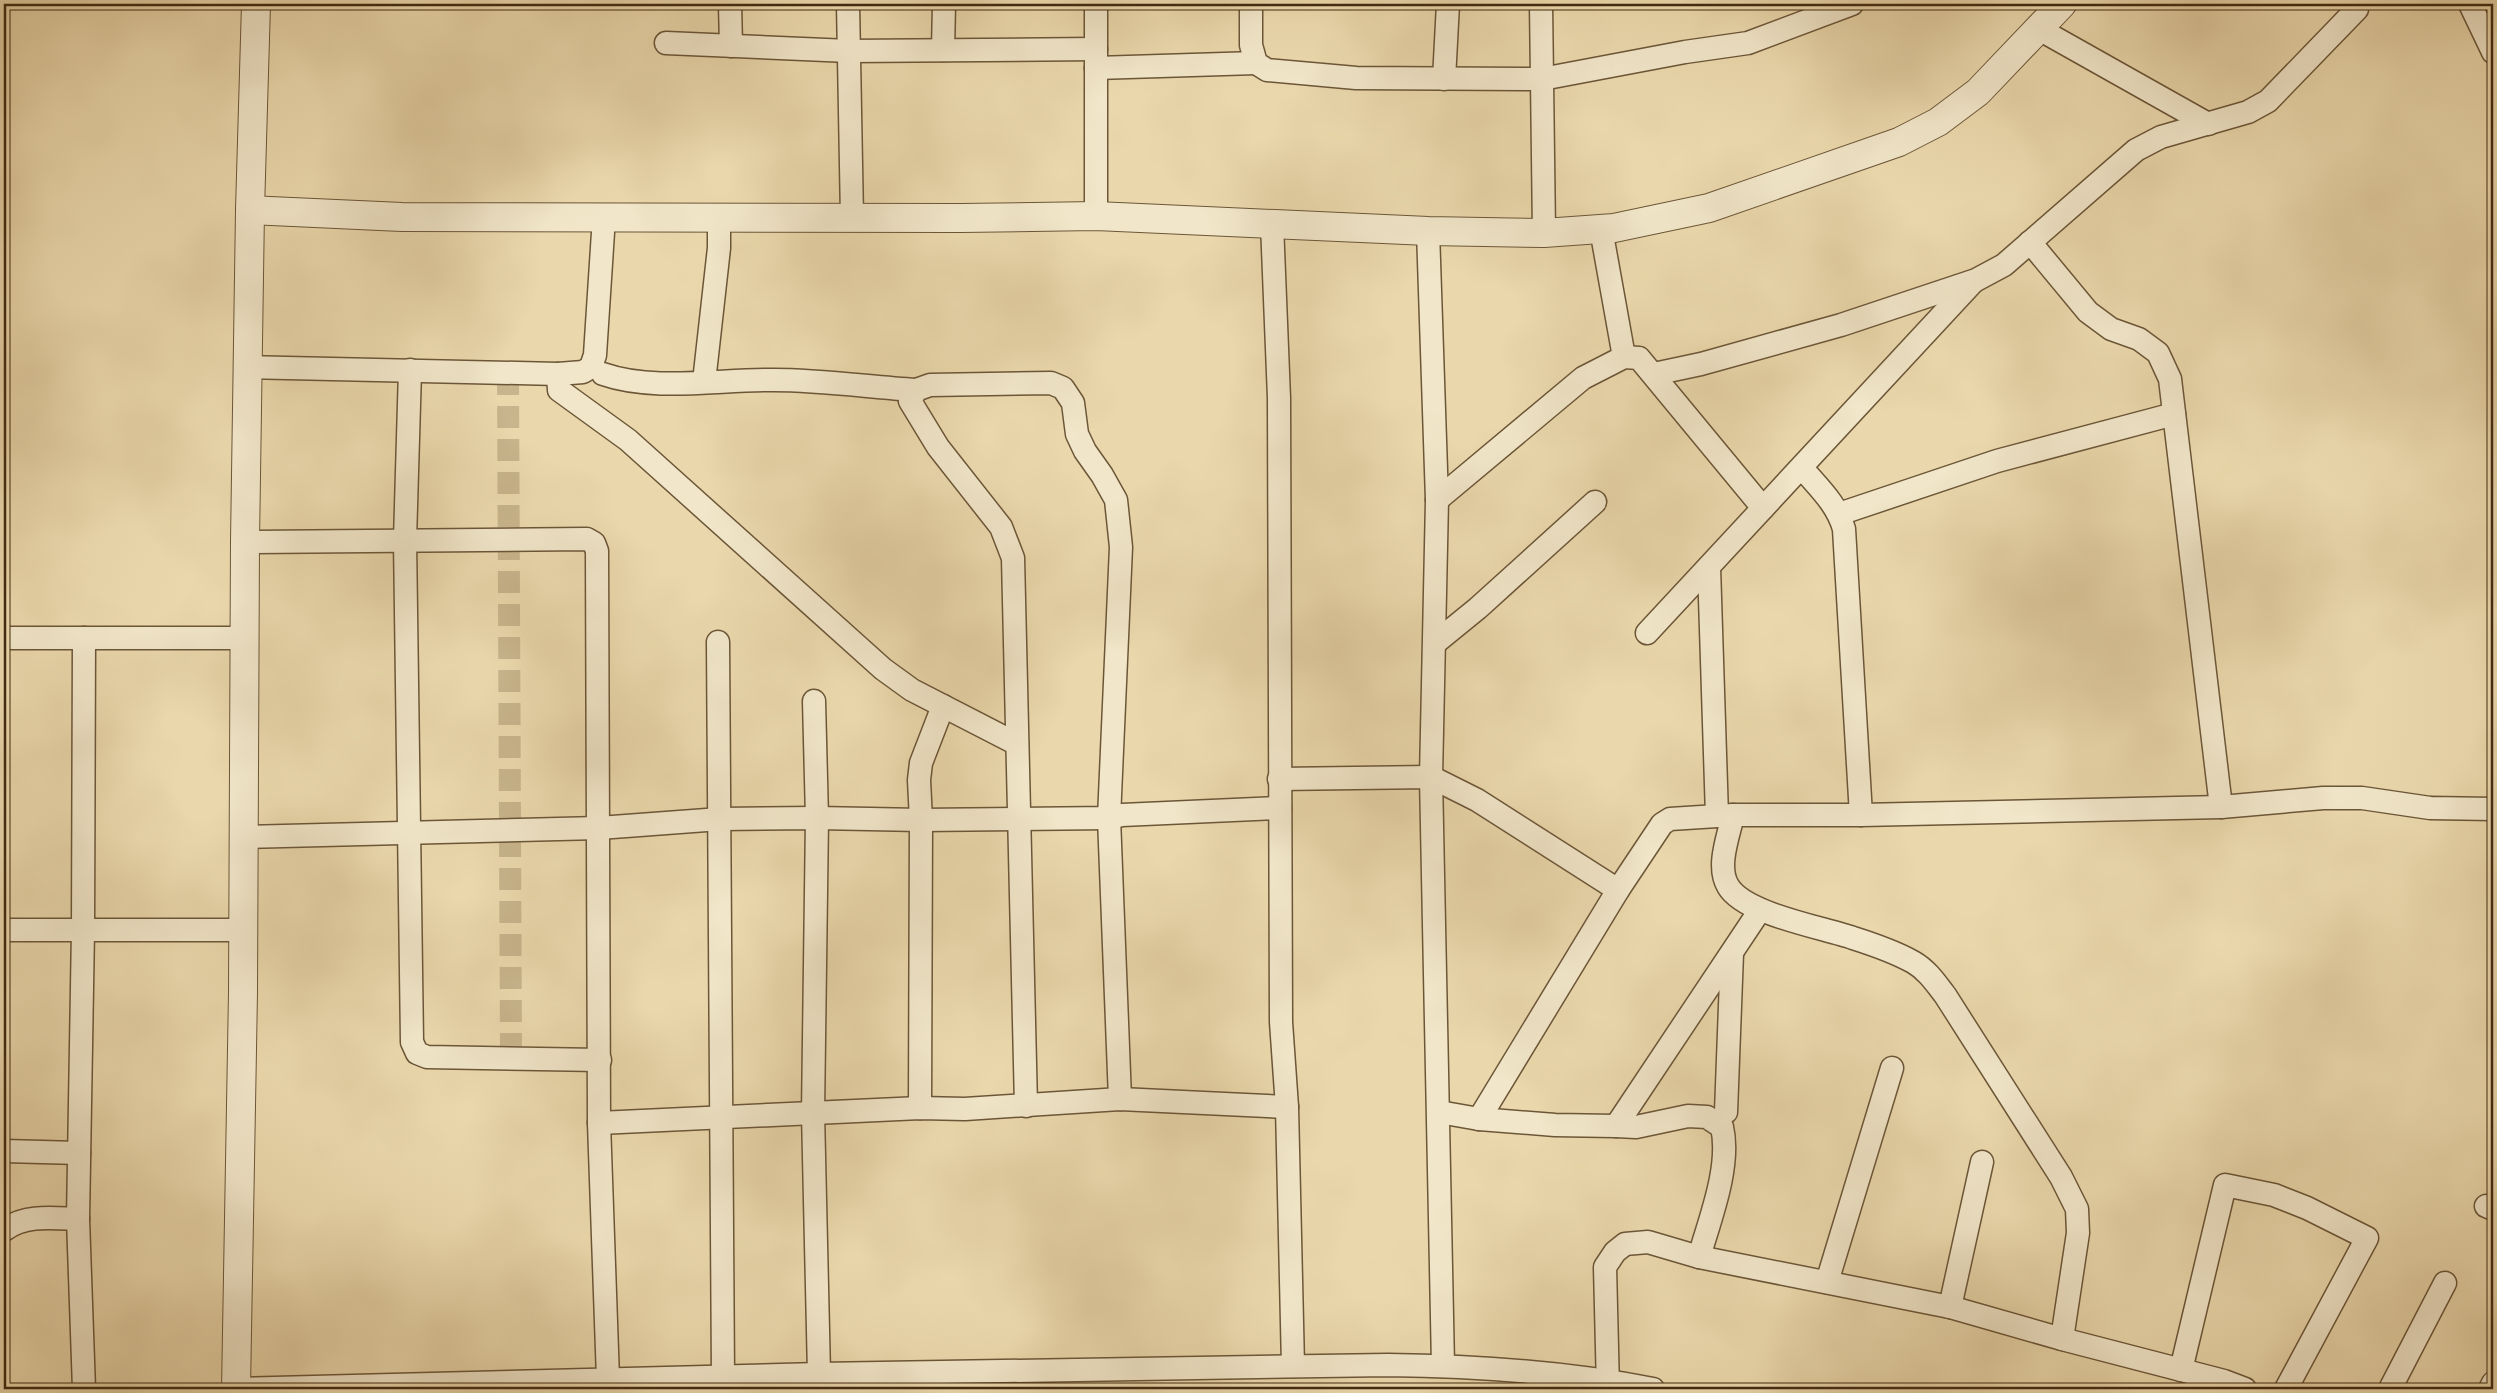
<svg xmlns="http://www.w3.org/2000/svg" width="2497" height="1393" viewBox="0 0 2497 1393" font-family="'Sorts Mill Goudy',serif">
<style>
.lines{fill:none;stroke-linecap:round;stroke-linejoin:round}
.minor-tunnel{stroke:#c8b58d;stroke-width:22;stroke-dasharray:22 11;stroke-linecap:butt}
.minor-casing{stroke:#6c5638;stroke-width:25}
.tertiary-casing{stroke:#6c5638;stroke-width:30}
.minor{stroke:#f1e6c9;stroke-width:22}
.tertiary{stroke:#f1e6c9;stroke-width:28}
</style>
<rect width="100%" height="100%" fill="#ead8ac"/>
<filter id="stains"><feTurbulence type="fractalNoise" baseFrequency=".004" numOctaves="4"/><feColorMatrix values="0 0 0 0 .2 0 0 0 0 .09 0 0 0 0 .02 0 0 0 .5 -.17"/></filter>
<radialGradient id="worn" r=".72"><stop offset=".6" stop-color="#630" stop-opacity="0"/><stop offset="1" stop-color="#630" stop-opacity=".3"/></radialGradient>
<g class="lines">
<path class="minor-tunnel" d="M 508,373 L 511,1057"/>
<defs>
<g id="minor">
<path d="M 730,4 L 731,46"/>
<path d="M 848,4 L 852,218"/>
<path d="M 1251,4 L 1251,45 L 1256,63 L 1267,70 L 1356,78 L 1542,79 L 1685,52 L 1748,43 L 1852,4"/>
<path d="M 1541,4 L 1544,233"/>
<path d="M 2470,4 L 2493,52"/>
<path d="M 2039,29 L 2208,124"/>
<path d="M 666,43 L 849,51 L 1096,49"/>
<path d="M 943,50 L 944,4"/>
<path d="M 1096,68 L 1256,63"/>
<path d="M 1444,79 L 1448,4"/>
<path d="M 1096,216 L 1096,4"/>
<path d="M 1272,224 L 1279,398 L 1281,1022 L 1287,1107 L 1293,1366"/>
<path d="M 1601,229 L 1624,357"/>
<path d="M 1428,231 L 1437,500 L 1431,777 L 1443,1366"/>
<path d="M 2030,242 L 2088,312 L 2111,329 L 2139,339 L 2158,353 L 2170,379 L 2221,807"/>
<path d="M 248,367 L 558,374 L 583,372 L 591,367 L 595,355 L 604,217"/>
<path d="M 410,370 L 405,540 L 412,1042 L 417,1053 L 427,1057 L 600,1060"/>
<path d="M 558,374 L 559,390 L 628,440 L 883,669 L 912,690 L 1017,744"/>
<path d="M 603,374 C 654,392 721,379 774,380 C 821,380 869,387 916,390"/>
<path d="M 1654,374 L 1701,364 L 1841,325 L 1976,280 L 2004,265 L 2136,150 L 2161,137 L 2248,112 L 2268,101 L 2357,9"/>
<path d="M 704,382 L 719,248 L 719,217"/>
<path d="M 1802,468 C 1819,488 1837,504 1844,529 L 1861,815"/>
<path d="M 1437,500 L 1583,378 L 1624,357 L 1639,358 L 1763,508"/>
<path d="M 1839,514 L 1997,461 L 2174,414"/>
<path d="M 245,542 L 587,539 L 594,543 L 597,551 L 599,1123 L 608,1379"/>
<path d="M 1709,567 L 1717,816"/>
<path d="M 1647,633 L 1973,282"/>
<path d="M 4,638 L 244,638"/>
<path d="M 84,638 L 83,930 L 78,1219 L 84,1389"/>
<path d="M 718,642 L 723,1377"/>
<path d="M 1435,643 L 1478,608 L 1595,502"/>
<path d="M 814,701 L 817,818 L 813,1113 L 819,1374"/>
<path d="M 1279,779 L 1431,777 L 1477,800 L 1618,890"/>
<path d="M 1733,815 C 1729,835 1716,866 1728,886 C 1744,914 1821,927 1853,938 C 1872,944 1895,952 1913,962 C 1927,970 1935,982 1945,995 L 2061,1177 L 2077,1209 L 2078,1233 L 2062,1339"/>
<path d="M 244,837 L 599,828 L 720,819 L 817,818 L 921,820 L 1109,818 L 1122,815 L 1280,808"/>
<path d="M 4,930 L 243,930"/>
<path d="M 1026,1106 L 1013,558 L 1001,527 L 938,447 L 910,401 L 916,390 L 930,385 L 1051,383 L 1063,388 L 1073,403 L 1077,434 L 1085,451 L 1102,475 L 1116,500 L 1121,547 L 1109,818 L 1120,1099"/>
<path d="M 920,1108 L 921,820 L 919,780 L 921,763 L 943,706"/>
<path d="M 1439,1112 L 1479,1119 L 1555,1125 L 1616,1126 L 1636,1127 L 1688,1116 L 1707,1117 L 1722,1127 C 1731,1166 1710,1219 1699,1257"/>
<path d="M 1726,1112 L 1732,953"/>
<path d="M 1479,1119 L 1618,890 L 1662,824 L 1670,819 L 1733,815 L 1861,815 L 2221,807 L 2323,798 L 2362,798 L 2430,808 L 2493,809"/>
<path d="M 599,1123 L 920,1108 L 965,1109 L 1120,1099 L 1287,1107"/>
<path d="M 1616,1126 L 1760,910"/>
<path d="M 4,1151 L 79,1153"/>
<path d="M 2486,1206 L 2493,1209"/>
<path d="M 4,1230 C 25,1214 53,1218 78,1219"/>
<path d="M 1827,1282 L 1892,1068"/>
<path d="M 1950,1307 L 1982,1162"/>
<path d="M 2181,1370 L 2225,1185 L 2274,1195 L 2307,1208 L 2367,1238 L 2286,1389"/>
<path d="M 236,1389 L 819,1374 L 1388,1365 C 1477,1366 1565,1372 1653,1389"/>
<path d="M 1608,1389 L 1605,1267 L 1615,1252 L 1625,1244 L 1648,1242 L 1699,1257 L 1950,1307 L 2062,1339 L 2224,1381 L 2245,1389"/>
<path d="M 2390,1389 L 2445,1283"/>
<path d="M 2490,1389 L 2493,1383"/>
</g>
<g id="tertiary">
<path d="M 250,210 L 402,217 L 961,218 L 1096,216 L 1428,231 L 1544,233 L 1614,228 L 1709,208 L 1899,142 L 1938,122 L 1978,92 L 2062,4"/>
<path d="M 236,1389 L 243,992 L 245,542 L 250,210 L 256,4"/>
</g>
</defs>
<use href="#minor" class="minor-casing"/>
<use href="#tertiary" class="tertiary-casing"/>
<use href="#minor" class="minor"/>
<use href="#tertiary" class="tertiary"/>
</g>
<rect width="2497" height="1393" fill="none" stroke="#ead8ac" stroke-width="20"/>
<rect x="5" y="5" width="2487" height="1383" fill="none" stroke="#422a11" stroke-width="2.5"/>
<rect x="10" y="10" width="2477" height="1373" fill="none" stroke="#422a11"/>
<rect width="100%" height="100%" filter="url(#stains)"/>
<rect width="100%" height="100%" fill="url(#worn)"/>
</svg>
